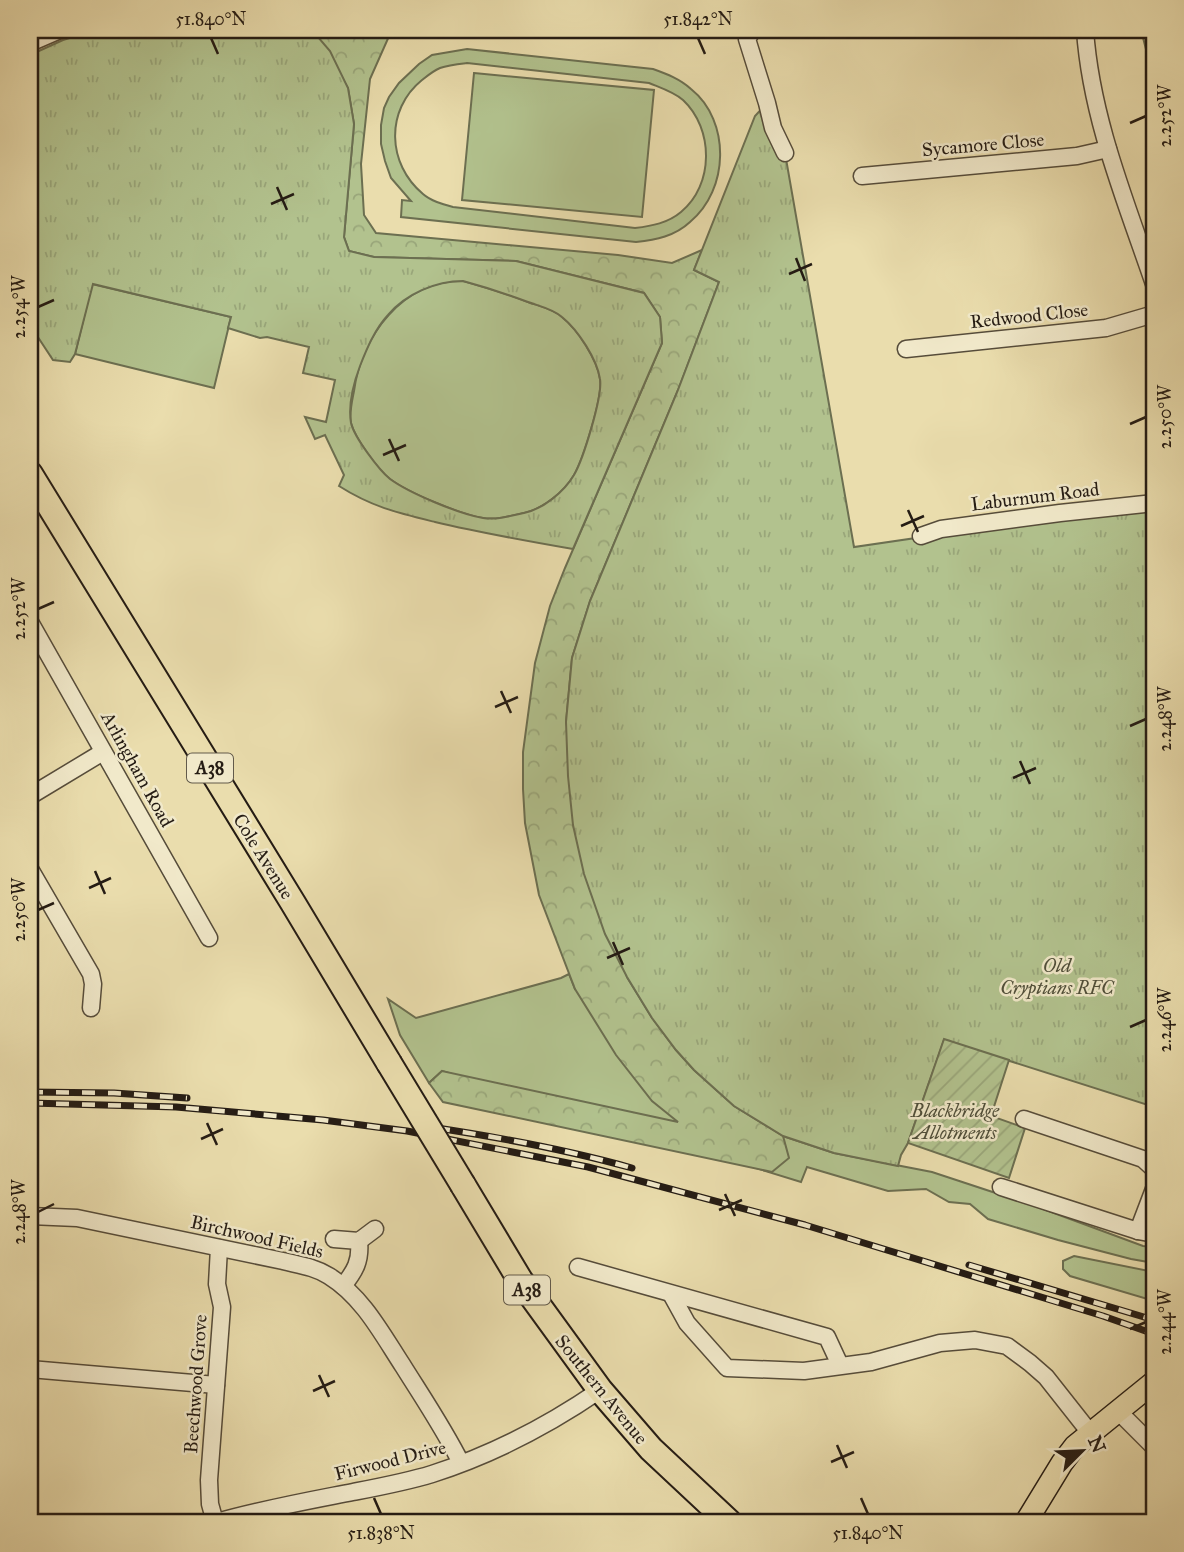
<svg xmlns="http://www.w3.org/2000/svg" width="1184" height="1552" viewBox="0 0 1184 1552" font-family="'IM FELL Great Primer',serif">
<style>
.grass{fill:#b2c28e;stroke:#6c6f51;stroke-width:2;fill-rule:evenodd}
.forest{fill:url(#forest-crowns);stroke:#6c6f51;stroke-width:2}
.park{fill:url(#park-tufts);stroke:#6c6f51;stroke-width:2;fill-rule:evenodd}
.garden{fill:url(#garden-furrows);stroke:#6c6f51;stroke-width:2}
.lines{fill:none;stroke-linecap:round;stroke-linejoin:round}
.minor-casing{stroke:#564c3a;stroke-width:19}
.major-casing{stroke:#251c14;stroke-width:24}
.highway-casing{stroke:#251c14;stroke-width:28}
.minor{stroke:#f1e9ca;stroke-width:16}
.major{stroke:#eaddad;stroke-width:21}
.highway{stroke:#eaddad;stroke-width:24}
.rail-casing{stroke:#251c14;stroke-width:7}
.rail{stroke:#f1e9ca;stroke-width:4.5;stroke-dasharray:13;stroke-linecap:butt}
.highway-bridge-casing{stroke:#251c14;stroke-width:28;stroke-linecap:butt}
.highway-bridge{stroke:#eaddad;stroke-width:24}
.ticks{fill:none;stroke:#251c14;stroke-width:2.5}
.labels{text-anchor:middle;stroke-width:5;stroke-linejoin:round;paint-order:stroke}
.shield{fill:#f1e9ca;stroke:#625a4b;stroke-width:2}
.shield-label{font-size:18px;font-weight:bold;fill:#251c14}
.street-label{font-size:19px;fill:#251c14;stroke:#f1e9ca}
.park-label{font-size:19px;font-style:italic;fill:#4f4e39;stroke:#f1e9ca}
.neatline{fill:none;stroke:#251c14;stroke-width:2.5}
.ticks-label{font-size:18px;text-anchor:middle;fill:#251c14}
</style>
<defs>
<pattern id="forest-crowns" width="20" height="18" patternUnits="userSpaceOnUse" patternTransform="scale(1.75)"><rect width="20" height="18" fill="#b2c28e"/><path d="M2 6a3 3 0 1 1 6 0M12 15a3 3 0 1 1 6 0" fill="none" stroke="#99a67a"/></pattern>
<pattern id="park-tufts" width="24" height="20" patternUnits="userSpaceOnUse" patternTransform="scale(1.75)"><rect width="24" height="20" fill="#b2c28e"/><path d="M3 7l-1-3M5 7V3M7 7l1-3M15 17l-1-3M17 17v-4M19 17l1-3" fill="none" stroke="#99a67a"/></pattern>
<pattern id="garden-furrows" width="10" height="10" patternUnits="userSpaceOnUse" patternTransform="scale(1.75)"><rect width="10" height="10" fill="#b2c28e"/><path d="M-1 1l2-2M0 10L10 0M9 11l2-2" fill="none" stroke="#99a67a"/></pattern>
</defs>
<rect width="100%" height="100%" fill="#eaddad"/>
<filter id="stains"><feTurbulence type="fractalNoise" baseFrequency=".00286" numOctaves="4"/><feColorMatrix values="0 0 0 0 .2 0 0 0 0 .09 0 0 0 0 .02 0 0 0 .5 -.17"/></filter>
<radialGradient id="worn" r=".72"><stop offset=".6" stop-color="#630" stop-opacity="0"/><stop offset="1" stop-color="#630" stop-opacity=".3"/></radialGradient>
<g class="grass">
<path d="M 467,49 L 653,69 C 667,74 680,79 691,89 C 731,121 729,190 690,222 C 675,236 656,240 636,242 L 401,217 L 402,200 L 411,201 L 391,178 L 385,161 L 381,144 L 381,125 L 384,108 L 389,97 L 399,83 L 419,64 L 432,55 ZM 467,63 L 649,83 C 661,88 674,92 683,100 C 714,129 714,185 681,212 C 668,223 652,226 635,228 L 453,207 C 442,204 431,201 423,194 C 387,164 385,110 422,80 C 427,76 433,71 440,68 C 448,65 458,64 467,63 Z"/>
<path d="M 474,73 L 654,90 L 642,217 L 462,200 Z"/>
<path d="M 463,281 C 485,287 506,294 528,302 C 539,306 553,309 562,317 C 578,330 597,359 600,379 C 603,396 583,459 574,475 C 564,492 543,509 524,513 C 511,516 496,520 483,518 C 459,514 409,493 390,479 C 378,470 355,438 351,423 C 349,413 352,401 354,391 C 361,336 403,280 463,281 Z"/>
<path d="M 92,284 L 231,317 L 214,388 L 75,354 Z"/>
<path d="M 569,974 L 575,989 L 627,977 L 652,1018 L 676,1050 L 694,1070 L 783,1136 L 834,1153 L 932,1172 L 1035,1206 L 1143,1246 L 1154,1247 L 1154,1263 L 1131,1259 L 1058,1240 L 988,1219 L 970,1204 L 949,1202 L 926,1189 L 888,1191 L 807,1167 L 801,1182 L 442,1071 L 429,1083 L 400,1035 L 388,999 L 416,1018 L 561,978 Z"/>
<path d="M 1074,1256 L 1154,1272 L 1154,1301 L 1070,1276 L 1063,1269 L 1063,1261 Z"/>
</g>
<path class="forest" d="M 313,30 L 390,30 L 390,34 L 370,79 L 361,164 L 364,215 L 376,233 L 618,255 L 672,263 L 702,250 L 694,270 L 719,282 L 678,390 L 590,601 L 572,658 L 566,722 L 627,977 L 652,1018 L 676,1050 L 694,1070 L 734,1106 L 783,1136 L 789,1158 L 772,1172 L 443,1102 L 429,1083 L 442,1071 L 678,1122 L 652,1101 L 616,1055 L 575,989 L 539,895 L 525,823 L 523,789 L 523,752 L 535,663 L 550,606 L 565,568 L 662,343 L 660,317 L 644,293 L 516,261 L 374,257 L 349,251 L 344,237 L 354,124 L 348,88 Z"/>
<g class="park">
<path d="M 96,30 L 312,30 L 330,51 L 348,88 L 354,124 L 344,237 L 349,251 L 374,257 L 516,261 L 644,293 L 660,317 L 662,343 L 573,549 C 527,541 481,533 435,522 C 398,513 372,507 339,486 L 344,475 L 325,435 L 315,439 L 305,417 L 326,422 L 335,380 L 303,373 L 309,347 L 267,337 L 260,338 L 228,328 L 231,317 L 93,284 L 75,354 L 70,362 L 53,360 L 30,325 L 30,55 L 63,40 ZM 463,281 C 485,287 507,294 528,302 C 539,306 553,309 562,317 C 578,330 597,359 600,379 C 603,396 583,460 574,475 C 564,492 543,509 524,513 C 511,516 496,520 483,518 C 459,514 409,493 390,479 C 379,470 354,437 351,423 C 348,405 354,382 360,366 C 367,348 375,329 388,315 C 405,294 436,281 463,281 Z"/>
<path d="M 1141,30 L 1154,30 L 1154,80 Z"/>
<path d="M 767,103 L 785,153 L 854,547 L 1154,503 L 1154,1107 L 944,1040 L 908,1143 L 901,1155 L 898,1166 L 834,1153 L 783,1136 L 734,1106 L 694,1070 L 676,1050 L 652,1018 L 627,977 L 605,934 L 584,874 L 573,825 L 568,776 L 566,722 L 572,658 L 590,601 L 678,390 L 719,282 L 694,270 L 755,116 Z"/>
</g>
<path class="garden" d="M 944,1039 L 1009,1060 L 991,1116 L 1025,1128 L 1009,1178 L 908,1143 Z"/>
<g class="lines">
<defs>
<g id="minor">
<path d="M 753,30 L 747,39 L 767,103 L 773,128 L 785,153"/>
<path d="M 1085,30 C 1091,118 1126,202 1154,284"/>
<path d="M 30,43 L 60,30"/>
<path d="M 862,176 L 1077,156 L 1108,149"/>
<path d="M 906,349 L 1106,328 L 1154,314"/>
<path d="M 921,536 L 941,529 L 1060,513 L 1154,503"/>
<path d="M 30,622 L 209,938"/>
<path d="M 30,796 L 103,752"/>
<path d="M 30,869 L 91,974 L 93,984 L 91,1008"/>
<path d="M 1024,1119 L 1143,1159 L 1154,1169"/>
<path d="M 1001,1187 L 1138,1231 L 1154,1234"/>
<path d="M 30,1216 L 77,1218 L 283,1261 C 299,1265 315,1267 329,1276 C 363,1297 382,1334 403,1366 C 423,1398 444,1429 461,1463"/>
<path d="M 1138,1231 L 1154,1189"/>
<path d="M 334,1239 L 359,1241 L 375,1229"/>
<path d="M 578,1267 L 827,1337 L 840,1365"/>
<path d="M 343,1286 C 355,1271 361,1261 359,1241"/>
<path d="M 671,1294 L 687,1323 L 727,1368 L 804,1371 L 871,1362 L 940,1343 L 975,1340 L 1007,1346 L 1030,1363 L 1046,1377 L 1091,1434"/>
<path d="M 30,1369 L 216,1385"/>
<path d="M 1118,1411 L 1154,1447"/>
<path d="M 215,1522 L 210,1504 L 209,1480 L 222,1307 L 217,1284 L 219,1248"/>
<path d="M 217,1522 C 262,1509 307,1501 353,1492 C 379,1487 406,1482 432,1474 C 491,1455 549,1425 600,1390"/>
</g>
<path id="major" d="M 1026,1522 L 1062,1463 L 1075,1446 L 1154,1382"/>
<g id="highway">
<path d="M 30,474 L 293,903 L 389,1063"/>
<path d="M 463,1185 L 520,1280 L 600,1390 L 651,1449 L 729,1522"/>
</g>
</defs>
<use href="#minor" class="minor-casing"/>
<use href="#major" class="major-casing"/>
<use href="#highway" class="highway-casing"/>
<use href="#minor" class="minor"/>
<use href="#major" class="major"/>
<use href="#highway" class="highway"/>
<defs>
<g id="rail">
<path d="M 30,1092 L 114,1093 L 187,1098"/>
<path d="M 30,1103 L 176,1107 L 323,1120 L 407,1131 L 588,1167 L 805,1225 L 1103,1316 L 1154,1334"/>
<path d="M 437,1128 C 503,1138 568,1150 632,1168"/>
<path d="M 969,1265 L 1154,1320"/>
</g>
</defs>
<use href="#rail" class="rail-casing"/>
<use href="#rail" class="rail"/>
<defs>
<path id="highway-bridge" d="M 389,1063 L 463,1185"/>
</defs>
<use href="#highway-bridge" class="highway-bridge-casing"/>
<use href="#highway-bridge" class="highway-bridge"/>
</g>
<path class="ticks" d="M 211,38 L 218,54M 698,38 L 705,54M 1130,123 L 1146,116M 277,187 L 287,210M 271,204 L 294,194M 796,258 L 805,281M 789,274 L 812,264M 38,307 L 54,300M 1130,424 L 1146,417M 389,439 L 399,461M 383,455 L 406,445M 908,510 L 918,532M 901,526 L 924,516M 38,609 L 54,602M 501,691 L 511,713M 495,707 L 518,697M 1130,726 L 1146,719M 1020,761 L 1030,784M 1013,778 L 1036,768M 95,871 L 105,894M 89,888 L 111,878M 38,910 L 54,903M 613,942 L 623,965M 607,958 L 630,948M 1130,1027 L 1146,1020M 207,1123 L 217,1145M 201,1139 L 223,1129M 725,1194 L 735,1216M 719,1210 L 742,1200M 38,1212 L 54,1204M 1130,1329 L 1146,1322M 319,1375 L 329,1397M 313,1391 L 335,1381M 837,1445 L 847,1468M 831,1462 L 854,1452M 374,1498 L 381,1514M 861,1498 L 868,1514"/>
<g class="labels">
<g class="shield">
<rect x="187" y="753.5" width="46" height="29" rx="5"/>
<rect x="504" y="1275.5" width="46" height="29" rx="5"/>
</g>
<g class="shield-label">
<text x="210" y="774">A38</text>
<text x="527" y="1296">A38</text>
</g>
<g class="street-label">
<text transform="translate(983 144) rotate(-5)" y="7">Sycamore Close</text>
<text transform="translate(1029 315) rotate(-6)" y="7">Redwood Close</text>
<text transform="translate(1035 496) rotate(-7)" y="7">Laburnum Road</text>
<text transform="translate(138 769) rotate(61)" y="7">Arlingham Road</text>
<text transform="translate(264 856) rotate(58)" y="7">Cole Avenue</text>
<text transform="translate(257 1236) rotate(13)" y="7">Birchwood Fields</text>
<text transform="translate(195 1384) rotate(-86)" y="7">Beechwood Grove</text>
<text transform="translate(602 1389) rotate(51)" y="7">Southern Avenue</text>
<text transform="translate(390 1460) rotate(-14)" y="7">Firwood Drive</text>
</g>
<g class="park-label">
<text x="1057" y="972">Old<tspan x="1057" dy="22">Cryptians RFC</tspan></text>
<text x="955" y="1117">Blackbridge<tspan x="955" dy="22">Allotments</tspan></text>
</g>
</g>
<rect width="1184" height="1552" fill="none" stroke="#eaddad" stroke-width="77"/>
<g transform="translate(1082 1451) rotate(66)" stroke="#f1e9ca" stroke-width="5" paint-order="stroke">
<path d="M0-5L12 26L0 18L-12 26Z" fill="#251c14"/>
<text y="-10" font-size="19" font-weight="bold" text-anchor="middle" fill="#251c14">N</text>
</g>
<rect x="38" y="38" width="1108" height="1476" class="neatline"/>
<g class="ticks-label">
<text x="211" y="25">51.840°N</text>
<text x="698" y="25">51.842°N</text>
<text transform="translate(1165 116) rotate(-90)" y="6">2.252°W</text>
<text transform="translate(19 307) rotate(-90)" y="6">2.254°W</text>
<text transform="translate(1165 417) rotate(-90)" y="6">2.250°W</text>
<text transform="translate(19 609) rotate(-90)" y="6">2.252°W</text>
<text transform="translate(1165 719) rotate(-90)" y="6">2.248°W</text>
<text transform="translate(19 910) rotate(-90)" y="6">2.250°W</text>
<text transform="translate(1165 1020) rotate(-90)" y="6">2.246°W</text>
<text transform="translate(19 1212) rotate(-90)" y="6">2.248°W</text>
<text transform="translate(1165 1322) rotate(-90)" y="6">2.244°W</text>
<text x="381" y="1539">51.838°N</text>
<text x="868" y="1539">51.840°N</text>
</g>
<rect width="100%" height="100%" filter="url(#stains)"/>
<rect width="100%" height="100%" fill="url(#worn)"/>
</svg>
